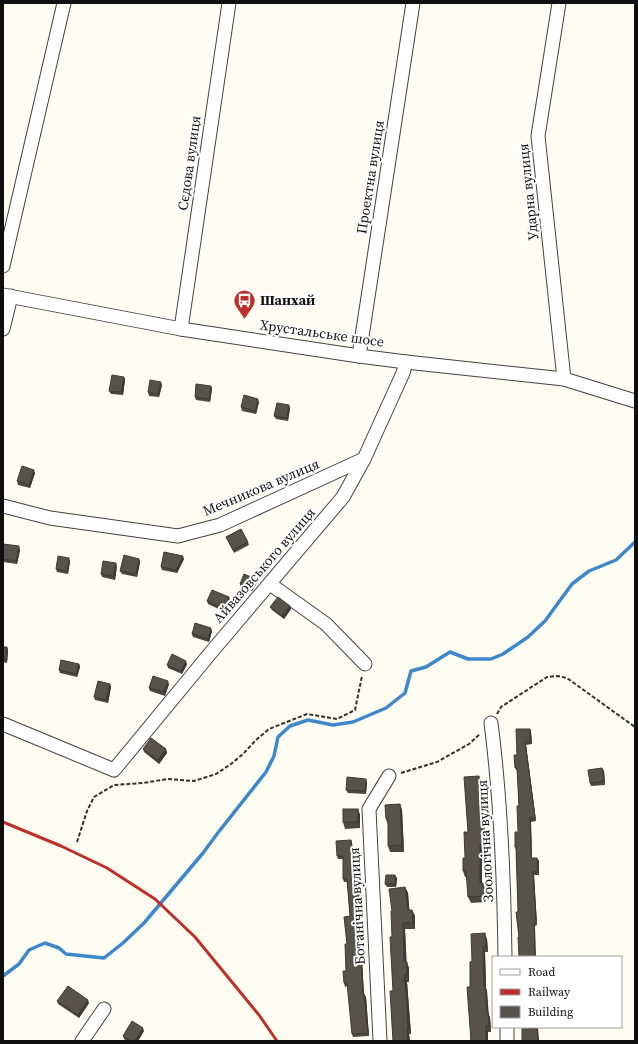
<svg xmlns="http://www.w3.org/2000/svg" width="638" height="1044" viewBox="0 0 638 1044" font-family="'Source Serif 4',serif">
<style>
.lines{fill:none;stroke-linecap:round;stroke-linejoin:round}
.stream{stroke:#3f87cb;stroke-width:3.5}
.minor-casing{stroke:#424242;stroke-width:15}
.path{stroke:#313131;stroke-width:2;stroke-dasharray:4 2;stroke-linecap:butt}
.minor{stroke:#fff;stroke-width:13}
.rail{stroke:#be2f29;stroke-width:3}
.wall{fill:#4c4741}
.shaded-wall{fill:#3e3935}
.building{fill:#58524c;stroke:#3e3935}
.labels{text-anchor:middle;stroke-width:4;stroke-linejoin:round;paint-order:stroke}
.street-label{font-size:14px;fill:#0f0f0f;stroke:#fff}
.poi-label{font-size:14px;font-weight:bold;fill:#0f0f0f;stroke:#fff;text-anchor:start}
</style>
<rect width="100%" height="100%" fill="#fffdf2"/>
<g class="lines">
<path class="stream" d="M 3,976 L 19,964 L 29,950 L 45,943 L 59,948 L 66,954 L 104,958 L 123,943 L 144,923 L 203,853 L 217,834 L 266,772 L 274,756 L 278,737 L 290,726 L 308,720 L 333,725 L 353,722 L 386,708 L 405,693 L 411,671 L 426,667 L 450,652 L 468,659 L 491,659 L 503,654 L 528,637 L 545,621 L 572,584 L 589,571 L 616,560 L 635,542"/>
<defs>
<g id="minor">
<path d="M 559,3 L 538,136 L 564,379"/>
<path d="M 3,266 L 64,3"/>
<path d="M 3,295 L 181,329 L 359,356 L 406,362 L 564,379 L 635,401"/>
<path d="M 3,329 L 11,296"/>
<path d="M 181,329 L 229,3"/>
<path d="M 359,356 L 413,3"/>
<path d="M 3,506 L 50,518 L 178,536 L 220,525 L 364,459"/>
<path d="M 270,584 L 326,624 L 365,664"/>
<path d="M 491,723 C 501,800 504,879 505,957"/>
<path d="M 3,724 L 114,770 L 213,650 L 343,497 L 364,459 L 403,373 L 406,362"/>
<path d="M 507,1027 L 507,1041"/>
<path d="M 82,1041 L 104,1009"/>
<path d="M 380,1041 L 369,809 L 389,776"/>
</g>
</defs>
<use href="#minor" class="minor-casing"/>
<g class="path">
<path d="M 497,714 L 501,707 L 547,677 L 558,676 L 567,678 L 635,727"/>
<path d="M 401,773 L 437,762 L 469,744 L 480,734"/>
<path d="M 77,842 L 87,811 L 94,797 L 114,785 L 143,783 L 168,779 L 194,781 L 216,774 L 231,764 L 243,754 L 256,740 L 269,729 L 307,714 L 337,719 L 355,710 L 362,676"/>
</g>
<use href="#minor" class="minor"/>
<path class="rail" d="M 3,822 L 61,846 L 107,868 L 155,899 L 195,937 L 259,1015 L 277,1041"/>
</g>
<g class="wall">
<path d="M 124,377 L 125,380 L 123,395 L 111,394 L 109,391 Z"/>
<path d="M 162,385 L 159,397 L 149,396 L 148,392 Z"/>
<path d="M 211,386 L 212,389 L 210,402 L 196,400 L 195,397 Z"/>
<path d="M 259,402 L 256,414 L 242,411 L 241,407 Z"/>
<path d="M 290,408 L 288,421 L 276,419 L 274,416 Z"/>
<path d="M 35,473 L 30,488 L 18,485 L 17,481 Z"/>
<path d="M 226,537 L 248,542 L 249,545 L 234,553 Z"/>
<path d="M 3,544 L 20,550 L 17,564 L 3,562 Z"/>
<path d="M 139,559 L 140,562 L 137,577 L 122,574 L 120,571 Z"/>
<path d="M 184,559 L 177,573 L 162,570 L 161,567 Z"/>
<path d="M 70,561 L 68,574 L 57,572 L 56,569 Z"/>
<path d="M 117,566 L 115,580 L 102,577 L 101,574 Z"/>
<path d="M 256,579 L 257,582 L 252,591 L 241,587 L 240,584 Z"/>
<path d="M 229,597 L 230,601 L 225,612 L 208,604 L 207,601 Z"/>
<path d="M 290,606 L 291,609 L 284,619 L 272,610 L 270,607 Z"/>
<path d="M 212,631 L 209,642 L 193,637 L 192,634 Z"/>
<path d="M 3,647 L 7,647 L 8,650 L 7,663 L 3,662 Z"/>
<path d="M 79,664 L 80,667 L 77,677 L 60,673 L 59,670 Z"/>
<path d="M 187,664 L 182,674 L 168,668 L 167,665 Z"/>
<path d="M 110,684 L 111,687 L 108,703 L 95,700 L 94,697 Z"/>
<path d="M 169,684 L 165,696 L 150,691 L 149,688 Z"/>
<path d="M 530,729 L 531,732 L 532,744 L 526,745 L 536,821 L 531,822 L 532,858 L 537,858 L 539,861 L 539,875 L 534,875 L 537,925 L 535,926 L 519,937 L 516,850 L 515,847 L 518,832 L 519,806 L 517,771 L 515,768 L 517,755 Z"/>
<path d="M 143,749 L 166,749 L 167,753 L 159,764 L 144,752 Z"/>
<path d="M 602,768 L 604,771 L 605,785 L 591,786 L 590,783 Z"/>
<path d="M 367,782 L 366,794 L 348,793 L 346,790 Z"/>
<path d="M 481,782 L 482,804 L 483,809 L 486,850 L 482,850 L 482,883 L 485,889 L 486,902 L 471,903 L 468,897 L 467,877 L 465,877 L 463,871 L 465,858 L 468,832 Z"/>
<path d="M 400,804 L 402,810 L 404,852 L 390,852 L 388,846 L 388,825 L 386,819 Z"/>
<path d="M 358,809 L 360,815 L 360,828 L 345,829 L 343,822 Z"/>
<path d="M 351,840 L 352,843 L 354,864 L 359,867 L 360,891 L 362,894 L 363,907 L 360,908 L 363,936 L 364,959 L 362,959 L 364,994 L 366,997 L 369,1036 L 353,1037 L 352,1034 L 348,986 L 345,987 L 344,983 L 346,971 L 347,944 L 350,916 L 347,882 L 344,882 L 343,879 L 343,859 L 338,859 L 337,856 Z"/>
<path d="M 397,878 L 396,887 L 387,887 L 385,884 Z"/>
<path d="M 405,887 L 408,893 L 409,910 L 412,910 L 415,916 L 415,929 L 405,929 L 406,962 L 409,968 L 409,982 L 407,982 L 411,1034 L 409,1034 L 410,1041 L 393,1041 L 393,991 L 392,911 Z"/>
<path d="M 487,939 L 488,952 L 485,952 L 486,988 L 487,991 L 488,1012 L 490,1018 L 491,1032 L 488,1032 L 488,1041 L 471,1041 L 470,987 L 472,961 Z"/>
<path d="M 57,1001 L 89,1003 L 79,1018 L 58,1004 Z"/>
<path d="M 144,1031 L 138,1041 L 127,1041 L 124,1039 L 123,1036 Z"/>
</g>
<g class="shaded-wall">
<path d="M 124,377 L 125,380 L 123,395 L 121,392 Z"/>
<path d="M 161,382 L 162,385 L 159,397 L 158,394 Z"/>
<path d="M 211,386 L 212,389 L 210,402 L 209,399 Z"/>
<path d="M 258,399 L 259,402 L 256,414 L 255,411 Z"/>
<path d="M 289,405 L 290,408 L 288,421 L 287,418 Z"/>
<path d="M 34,470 L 35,473 L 30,488 L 29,485 Z"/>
<path d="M 19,546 L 20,550 L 17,564 L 16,561 Z"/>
<path d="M 183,556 L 184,559 L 177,573 L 176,570 Z"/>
<path d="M 69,558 L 70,561 L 68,574 L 67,571 Z"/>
<path d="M 139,559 L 140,562 L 137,577 L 136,574 Z"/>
<path d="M 116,563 L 117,566 L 115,580 L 113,576 Z"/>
<path d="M 256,579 L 257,582 L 252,591 L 251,588 Z"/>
<path d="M 229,597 L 230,601 L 225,612 L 224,609 Z"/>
<path d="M 290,606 L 291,609 L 284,619 L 282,616 Z"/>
<path d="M 211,628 L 212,631 L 209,642 L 208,639 Z"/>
<path d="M 7,647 L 8,650 L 7,663 L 6,659 Z"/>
<path d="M 186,661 L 187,664 L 182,674 L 181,671 Z"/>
<path d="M 79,664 L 80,667 L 77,677 L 76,674 Z"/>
<path d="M 168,681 L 169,684 L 165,696 L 164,692 Z"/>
<path d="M 110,684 L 111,687 L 108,703 L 106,700 Z"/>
<path d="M 530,729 L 531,732 L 532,744 L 530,741 Z"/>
<path d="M 525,742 L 526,745 L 536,821 L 535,818 Z"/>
<path d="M 166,749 L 167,753 L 159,764 L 158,760 Z"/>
<path d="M 602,768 L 604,771 L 605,785 L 604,781 Z"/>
<path d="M 479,776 L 481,782 L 482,804 L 483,809 L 486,850 L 484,844 L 480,803 Z"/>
<path d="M 366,779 L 367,782 L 366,794 L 365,791 Z"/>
<path d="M 400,804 L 402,810 L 404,852 L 402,845 Z"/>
<path d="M 358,809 L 360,815 L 360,828 L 358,822 Z"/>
<path d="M 530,818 L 531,822 L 532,861 L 531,858 Z"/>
<path d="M 351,840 L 352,843 L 354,868 L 353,864 Z"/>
<path d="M 480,844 L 482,850 L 482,890 L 480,883 Z"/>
<path d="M 537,858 L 539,861 L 539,875 L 538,871 Z"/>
<path d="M 358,864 L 359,867 L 360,894 L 359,891 Z"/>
<path d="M 533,872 L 534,875 L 537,925 L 536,922 Z"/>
<path d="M 395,875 L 397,878 L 396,887 L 395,884 Z"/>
<path d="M 483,883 L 485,889 L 486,902 L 484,896 Z"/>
<path d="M 405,887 L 408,893 L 410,916 L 408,910 Z"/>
<path d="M 360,891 L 362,894 L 363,907 L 362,904 Z"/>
<path d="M 359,904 L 360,908 L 363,936 L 364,959 L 363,956 Z"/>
<path d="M 412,910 L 415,916 L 415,929 L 413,923 Z"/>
<path d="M 403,923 L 405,929 L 407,968 L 404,962 Z"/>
<path d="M 534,923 L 535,926 L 536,957 L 535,957 Z"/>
<path d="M 485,933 L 487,939 L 488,952 L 486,946 Z"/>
<path d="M 483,947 L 485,952 L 486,988 L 487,991 L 489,1017 L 488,1012 L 490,1018 L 491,1032 L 489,1026 L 487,1012 L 484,986 Z"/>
<path d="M 361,956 L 362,959 L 364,998 L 363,994 Z"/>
<path d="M 407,962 L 409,968 L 409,982 L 407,975 Z"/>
<path d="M 404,975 L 407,982 L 411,1034 L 408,1028 Z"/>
<path d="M 364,994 L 366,997 L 369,1036 L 368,1033 Z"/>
<path d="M 88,1000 L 89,1003 L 79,1018 L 78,1015 Z"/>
<path d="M 486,1026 L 488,1032 L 488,1041 L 486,1041 Z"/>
<path d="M 537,1027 L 538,1027 L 539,1041 L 538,1041 Z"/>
<path d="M 143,1028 L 144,1031 L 138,1041 L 135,1041 Z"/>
<path d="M 407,1028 L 409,1034 L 410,1041 L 408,1041 Z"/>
</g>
<g class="building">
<path d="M 112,375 L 124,377 L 121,392 L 109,391 Z"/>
<path d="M 150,380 L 161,382 L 158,394 L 148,392 Z"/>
<path d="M 196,384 L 211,386 L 209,399 L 195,397 Z"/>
<path d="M 244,395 L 258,399 L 255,411 L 241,407 Z"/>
<path d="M 277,403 L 289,405 L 287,418 L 274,416 Z"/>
<path d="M 22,466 L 34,470 L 29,485 L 17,481 Z"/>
<path d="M 241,529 L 248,542 L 233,550 L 226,537 Z"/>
<path d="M 3,544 L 19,546 L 16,561 L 3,559 Z"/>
<path d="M 164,552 L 183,556 L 176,570 L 161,567 Z"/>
<path d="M 124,555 L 139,559 L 136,574 L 120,571 Z"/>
<path d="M 58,556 L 69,558 L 67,571 L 56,569 Z"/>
<path d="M 103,561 L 116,563 L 113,576 L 101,574 Z"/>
<path d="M 244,574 L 256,579 L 251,588 L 240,584 Z"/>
<path d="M 212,590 L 229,597 L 224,609 L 207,601 Z"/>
<path d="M 278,597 L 290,606 L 282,616 L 270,607 Z"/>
<path d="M 195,623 L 211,628 L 208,639 L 192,634 Z"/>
<path d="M 3,647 L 7,647 L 6,659 L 3,659 Z"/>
<path d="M 172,654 L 186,661 L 181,671 L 167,665 Z"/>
<path d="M 61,660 L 79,664 L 76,674 L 59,670 Z"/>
<path d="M 153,676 L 168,681 L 164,692 L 149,688 Z"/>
<path d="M 98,681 L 110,684 L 106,700 L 94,697 Z"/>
<path d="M 516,729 L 530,729 L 530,741 L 525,742 L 535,818 L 530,818 L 531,858 L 537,858 L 538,871 L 533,872 L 536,922 L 534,923 L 535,957 L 519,957 L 518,937 L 519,937 L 516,912 L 518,912 L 516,847 L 515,847 L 515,832 L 518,832 L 517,806 L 519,806 L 517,768 L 515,768 L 514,755 L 517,755 Z"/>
<path d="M 151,738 L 166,749 L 158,760 L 143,749 Z"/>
<path d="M 602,768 L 604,781 L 590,783 L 588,770 Z"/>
<path d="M 479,776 L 480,803 L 481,803 L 484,844 L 480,844 L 480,883 L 483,883 L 484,896 L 468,897 L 466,871 L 463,871 L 463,858 L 465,858 L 464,832 L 468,832 L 464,777 Z"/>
<path d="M 347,777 L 366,779 L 365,791 L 346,790 Z"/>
<path d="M 400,804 L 402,845 L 388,846 L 388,819 L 386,819 L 385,805 Z"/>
<rect x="343" y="809" width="15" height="13"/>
<path d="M 351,840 L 353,864 L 358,864 L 359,891 L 360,891 L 362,904 L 359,904 L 362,933 L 363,956 L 361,956 L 363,994 L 364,994 L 368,1033 L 352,1034 L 347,983 L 344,983 L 343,971 L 346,971 L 345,944 L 347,944 L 344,917 L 350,916 L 347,879 L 343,879 L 343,856 L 337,856 L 336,841 Z"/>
<path d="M 386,875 L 395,875 L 395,884 L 385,884 Z"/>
<path d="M 405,887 L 408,910 L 412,910 L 413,923 L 403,923 L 404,962 L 407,962 L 407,975 L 404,975 L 407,1002 L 408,1028 L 407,1028 L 408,1041 L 393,1041 L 390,991 L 393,991 L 390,937 L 392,937 L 391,911 L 392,911 L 389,889 Z"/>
<path d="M 485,933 L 486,946 L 483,947 L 484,986 L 485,986 L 487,1012 L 488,1012 L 489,1026 L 486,1026 L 486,1041 L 471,1041 L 467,987 L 470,987 L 470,962 L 472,961 L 471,934 Z"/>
<path d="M 68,986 L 88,1000 L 78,1015 L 57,1001 Z"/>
<path d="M 132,1021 L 143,1028 L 135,1041 L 131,1041 L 123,1036 Z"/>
<path d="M 522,1027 L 537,1027 L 538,1041 L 522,1041 Z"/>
</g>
<defs>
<symbol id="bus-pin" viewBox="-11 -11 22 30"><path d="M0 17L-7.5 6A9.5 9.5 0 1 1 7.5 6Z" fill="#be2f29" stroke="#fff"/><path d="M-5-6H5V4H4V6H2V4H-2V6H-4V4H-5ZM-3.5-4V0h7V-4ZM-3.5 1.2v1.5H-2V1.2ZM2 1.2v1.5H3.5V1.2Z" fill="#fff"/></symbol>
</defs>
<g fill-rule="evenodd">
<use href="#bus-pin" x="232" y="288" width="25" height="34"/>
</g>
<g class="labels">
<g class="street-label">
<text transform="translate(189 163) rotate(-82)" y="5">Сєдова вулиця</text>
<text transform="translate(370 177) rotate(-81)" y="5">Проектна вулиця</text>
<text transform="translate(528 192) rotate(-96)" y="5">Ударна вулиця</text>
<text transform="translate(322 333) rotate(8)" y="5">Хрустальське шосе</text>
<text transform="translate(261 487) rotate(-23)" y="5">Мечникова вулиця</text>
<text transform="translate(264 565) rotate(-49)" y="5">Айвазовського вулиця</text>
<text transform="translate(485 841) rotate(-93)" y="5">Зоологічна вулиця</text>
<text transform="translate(357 906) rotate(-93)" y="5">Ботанічна вулиця</text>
</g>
<g class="poi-label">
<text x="260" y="305">Шанхай</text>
</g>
</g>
<rect width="638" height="1044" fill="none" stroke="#0f0f0f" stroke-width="8"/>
<rect x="492" y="956" width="130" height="72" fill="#ffffff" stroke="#9f9f9f"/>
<rect x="500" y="969" width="20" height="6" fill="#ffffff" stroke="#9f9f9f"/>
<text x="528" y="976" font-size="12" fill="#0f0f0f">Road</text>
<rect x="500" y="989" width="20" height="6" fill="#be2f29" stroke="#9f9f9f"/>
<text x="528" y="996" font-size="12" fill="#0f0f0f">Railway</text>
<rect x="500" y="1006" width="20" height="12" fill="#58524c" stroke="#9f9f9f"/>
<text x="528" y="1016" font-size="12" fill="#0f0f0f">Building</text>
</svg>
